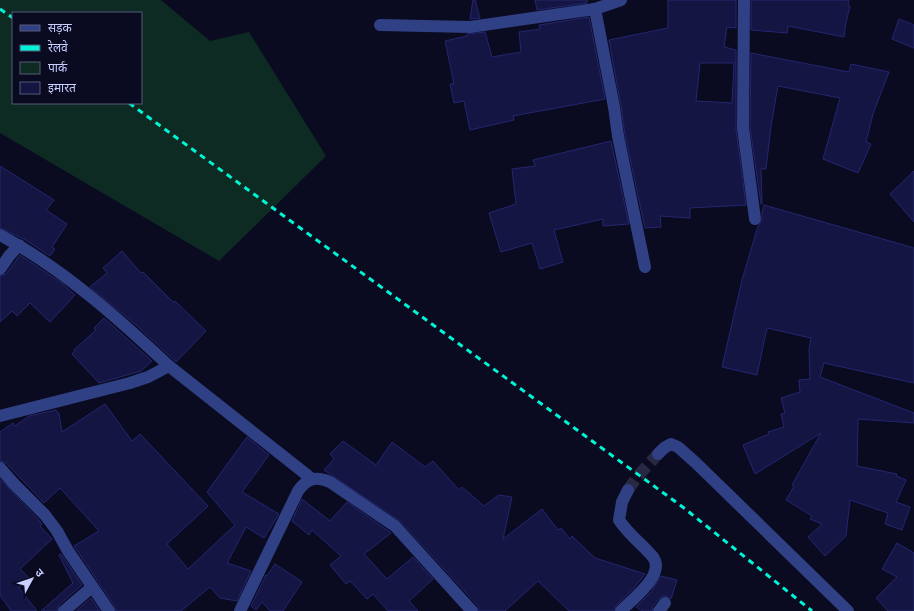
<svg xmlns="http://www.w3.org/2000/svg" width="914" height="611" viewBox="0 0 914 611" font-family="'Sofia Sans Condensed','Noto Sans Devanagari',sans-serif">
<style>
.green{fill:#0d2b23;fill-rule:evenodd}
.building{fill:#141543;stroke:#242671;fill-rule:evenodd}
.lines{fill:none;stroke-linecap:round;stroke-linejoin:round}
.minor-tunnel{stroke:#272841;stroke-width:12;stroke-dasharray:12 6;stroke-linecap:butt}
.minor{stroke:#304084;stroke-width:12}
.rail{stroke:#00f4d6;stroke-width:3;stroke-dasharray:6 5;stroke-linecap:butt}
</style>
<rect width="100%" height="100%" fill="#0a0b20"/>
<path class="green" d="M 0,0 L 161,0 L 210,41 L 249,32 L 326,156 L 219,261 L 0,133 ZM 13,13 L 141,13 L 141,103 L 13,103 Z"/>
<g class="building">
<path d="M 473,0 L 475,0 L 480,18 L 470,19 Z"/>
<path d="M 535,0 L 587,0 L 587,3 L 537,10 Z"/>
<path d="M 668,0 L 736,0 L 736,28 L 727,27 L 724,47 L 736,50 L 736,129 L 746,205 L 690,208 L 690,218 L 660,216 L 661,227 L 645,228 L 625,135 L 621,106 L 609,40 L 668,28 ZM 700,63 L 734,63 L 732,103 L 696,101 Z"/>
<path d="M 751,0 L 849,0 L 848,5 L 850,6 L 846,23 L 844,37 L 788,26 L 787,33 L 751,30 Z"/>
<path d="M 589,17 L 605,99 L 513,116 L 514,120 L 470,130 L 464,101 L 454,103 L 450,84 L 454,84 L 445,41 L 467,36 L 467,34 L 485,32 L 492,57 L 521,52 L 519,32 L 540,29 L 539,25 Z"/>
<path d="M 899,19 L 914,25 L 914,48 L 892,39 Z"/>
<path d="M 751,53 L 849,72 L 851,64 L 889,72 L 873,114 L 866,142 L 871,144 L 858,173 L 823,159 L 840,98 L 778,86 L 771,126 L 766,169 L 761,169 L 762,204 L 761,204 L 750,128 Z"/>
<path d="M 611,141 L 629,224 L 603,226 L 603,219 L 554,230 L 563,262 L 540,269 L 532,243 L 501,252 L 489,213 L 516,204 L 512,169 L 535,166 L 533,160 Z"/>
<path d="M 0,166 L 54,200 L 46,210 L 67,224 L 52,247 L 55,249 L 50,256 L 24,239 L 0,228 Z"/>
<path d="M 914,171 L 914,222 L 890,194 Z"/>
<path d="M 764,205 L 914,248 L 914,383 L 824,363 L 820,377 L 914,413 L 914,423 L 858,419 L 857,466 L 897,474 L 896,476 L 906,480 L 896,502 L 910,507 L 902,530 L 885,524 L 888,513 L 850,500 L 846,536 L 825,556 L 808,537 L 822,524 L 810,519 L 812,516 L 786,500 L 794,486 L 792,485 L 821,433 L 755,474 L 743,445 L 769,434 L 768,432 L 784,427 L 781,414 L 785,413 L 781,398 L 800,392 L 799,380 L 810,379 L 809,350 L 811,338 L 767,328 L 757,375 L 722,367 L 742,280 L 758,226 L 762,221 L 762,213 Z"/>
<path d="M 122,251 L 141,273 L 143,272 L 173,302 L 175,301 L 206,331 L 176,362 L 135,324 L 90,287 L 107,273 L 103,268 Z"/>
<path d="M 20,255 L 63,284 L 75,295 L 50,322 L 30,303 L 17,316 L 12,311 L 0,322 L 0,276 L 6,274 Z"/>
<path d="M 104,318 L 152,361 L 141,371 L 99,383 L 72,354 L 75,351 L 74,350 L 96,330 L 94,328 Z"/>
<path d="M 105,404 L 132,441 L 140,434 L 208,506 L 167,544 L 188,569 L 235,525 L 207,492 L 247,437 L 269,455 L 242,492 L 279,514 L 264,538 L 246,527 L 227,563 L 251,571 L 237,601 L 220,598 L 210,587 L 181,611 L 116,611 L 115,607 L 74,546 L 99,531 L 60,488 L 44,503 L 6,463 L 0,461 L 0,432 L 13,423 L 15,426 L 29,416 L 56,410 L 59,414 L 62,432 Z"/>
<path d="M 343,441 L 376,465 L 392,442 L 425,467 L 433,461 L 459,490 L 462,487 L 484,506 L 499,495 L 512,497 L 503,539 L 542,509 L 558,530 L 561,528 L 570,539 L 572,536 L 595,558 L 645,574 L 634,588 L 616,606 L 614,611 L 569,611 L 538,581 L 505,611 L 479,611 L 478,606 L 400,521 L 324,470 L 334,459 L 330,454 Z"/>
<path d="M 0,479 L 39,520 L 42,524 L 40,526 L 52,539 L 20,569 L 29,578 L 19,588 L 37,611 L 11,611 L 0,595 Z"/>
<path d="M 302,499 L 330,521 L 347,502 L 390,532 L 391,533 L 364,554 L 387,579 L 413,557 L 433,579 L 409,601 L 418,611 L 388,611 L 373,594 L 367,599 L 350,581 L 346,584 L 330,565 L 341,556 L 312,530 L 309,535 L 292,521 Z"/>
<path d="M 897,543 L 914,553 L 914,611 L 888,611 L 876,598 L 897,577 L 882,569 Z"/>
<path d="M 61,554 L 82,585 L 59,605 L 57,611 L 41,611 L 73,583 L 59,555 Z"/>
<path d="M 275,564 L 302,582 L 283,611 L 270,611 L 262,602 L 256,610 L 251,606 L 266,575 L 267,576 Z"/>
<path d="M 661,576 L 677,580 L 671,599 L 666,596 L 662,596 L 653,606 L 652,611 L 642,611 L 636,607 L 652,591 Z"/>
<path d="M 91,598 L 100,611 L 76,611 Z"/>
</g>
<g class="lines">
<path class="minor-tunnel" d="M 628,490 L 637,477 L 658,454"/>
<g class="minor">
<path d="M 744,0 L 743,128 L 755,219"/>
<path d="M 595,9 L 614,107 L 618,136 L 645,267"/>
<path d="M 380,25 L 470,27 L 595,9 L 621,0"/>
<path d="M 0,235 C 62,268 118,318 169,366 L 148,377 L 130,383 L 0,416"/>
<path d="M 0,269 L 9,256 L 19,245"/>
<path d="M 169,366 L 312,479"/>
<path d="M 658,454 L 664,448 L 671,444 L 678,447 L 696,463 L 848,611"/>
<path d="M 0,468 L 14,484 L 45,515 L 57,531 L 68,551 L 109,611"/>
<path d="M 64,611 L 92,587"/>
<path d="M 240,611 L 298,491 C 307,478 316,476 330,482 L 395,526 L 472,611"/>
<path d="M 621,611 C 632,599 666,575 653,557 C 642,544 628,534 619,520 L 622,502 L 628,490"/>
<path d="M 659,611 L 665,603"/>
</g>
<g class="rail">
<path d="M 0,9 L 13,18"/>
<path d="M 129,103 L 684,508 L 812,611"/>
</g>
</g>
<rect x="12" y="12" width="130" height="92" fill="#0a0b20" stroke="#565979"/>
<rect x="20" y="25" width="20" height="6" fill="#304084" stroke="#565979"/>
<text x="48" y="32" font-size="12" fill="#c9cfff">सड़क</text>
<rect x="20" y="45" width="20" height="6" fill="#00f4d6" stroke="#565979"/>
<text x="48" y="52" font-size="12" fill="#c9cfff">रेलवे</text>
<rect x="20" y="62" width="20" height="12" fill="#0d2b23" stroke="#565979"/>
<text x="48" y="72" font-size="12" fill="#c9cfff">पार्क</text>
<rect x="20" y="82" width="20" height="12" fill="#141543" stroke="#565979"/>
<text x="48" y="92" font-size="12" fill="#c9cfff">इमारत</text>
<g transform="translate(32 579) rotate(50)" stroke="#0a0b20" stroke-width="3" paint-order="stroke">
<path d="M0-3L7 15L0 10L-7 15Z" fill="#c9cfff"/>
<text y="-6" font-size="11" font-weight="bold" text-anchor="middle" fill="#c9cfff">उ</text>
</g>
</svg>
